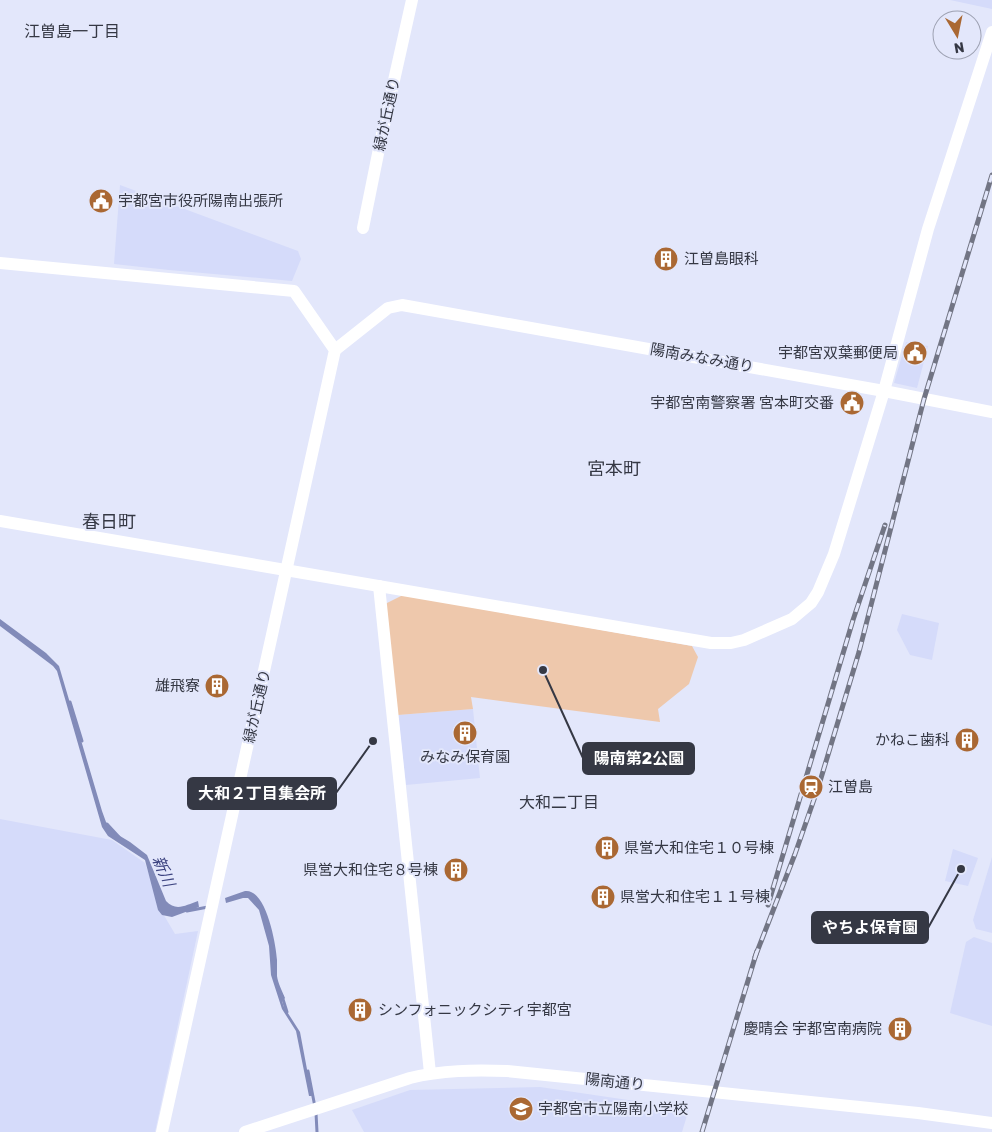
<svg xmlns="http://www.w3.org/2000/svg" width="992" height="1132" viewBox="0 0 992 1132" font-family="Rubik,'Noto Sans JP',sans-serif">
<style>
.built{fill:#d5dbfa}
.green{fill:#eec8ac}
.water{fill:#828bb9}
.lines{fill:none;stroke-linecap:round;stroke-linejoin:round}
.stream{stroke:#828bb9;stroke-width:3}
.tertiary{stroke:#fff;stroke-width:12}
.rail-casing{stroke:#727584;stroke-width:5}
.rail{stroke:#e3e7fb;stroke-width:3;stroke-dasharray:9;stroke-linecap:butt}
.labels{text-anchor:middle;stroke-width:4;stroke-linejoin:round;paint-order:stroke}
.street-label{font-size:15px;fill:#353844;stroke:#e3e7fb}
.poi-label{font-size:15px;fill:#353844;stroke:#e3e7fb;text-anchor:start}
.neighbourhood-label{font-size:16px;fill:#353844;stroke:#e3e7fb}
.water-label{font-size:16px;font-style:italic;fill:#3d4480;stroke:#e3e7fb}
.quarter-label{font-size:18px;fill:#353844;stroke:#e3e7fb}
.leader{fill:none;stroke:#353844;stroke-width:2}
.callout-dot{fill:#353844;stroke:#e3e7fb;stroke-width:2}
.callout{fill:#353844;stroke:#353844;stroke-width:2}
.callout-label{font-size:16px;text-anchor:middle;font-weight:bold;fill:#fff}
</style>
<rect width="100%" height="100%" fill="#e3e7fb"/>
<g class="built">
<path d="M 950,0 L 992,0 L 992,9 Z"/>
<path d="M 120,185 L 298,251 L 301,259 L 292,281 L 169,270 L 114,264 Z"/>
<path d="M 906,342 L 928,346 L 917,388 L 894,383 Z"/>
<path d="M 902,614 L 939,623 L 932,660 L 910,655 L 897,630 Z"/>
<path d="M 473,709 L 480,778 L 406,785 L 398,715 Z"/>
<path d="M 0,819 L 112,840 L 145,863 L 162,912 L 175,934 L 198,931 L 155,1132 L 0,1132 Z"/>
<path d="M 953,849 L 978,858 L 968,886 L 945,881 Z"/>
<path d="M 992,857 L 992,933 L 976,929 L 973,920 Z"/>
<path d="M 974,937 L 992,943 L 992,1026 L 950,1013 L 966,942 Z"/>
<path d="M 540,1087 L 689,1109 L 682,1132 L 364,1132 L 352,1110 L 410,1090 Z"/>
</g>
<path class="green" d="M 403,595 L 692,646 L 698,657 L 689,684 L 658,709 L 660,722 L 471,697 L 473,709 L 398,715 L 385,604 Z"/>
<g class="water">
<path d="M 0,619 L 46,653 L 59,666 L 102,811 L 106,822 L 115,833 L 130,842 L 147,855 L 166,901 C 176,912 186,905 198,901 L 199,907 L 172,917 L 162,915 L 158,910 L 145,860 L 108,836 L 102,827 L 57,671 L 53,666 L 0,626 Z"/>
<path d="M 245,891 C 266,888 276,944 277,960 C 277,965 277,971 277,976 C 278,983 282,991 285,998 L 282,1001 L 284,1007 L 300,1032 L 312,1096 L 309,1096 L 296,1031 L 282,1009 L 271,975 L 269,946 L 259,910 L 248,898 L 243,898 L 226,903 L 225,898 Z"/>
</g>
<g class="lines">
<g class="stream">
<path d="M 70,702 L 82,741"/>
<path d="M 107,824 L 119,837"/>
<path d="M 187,911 L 208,907"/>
<path d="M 282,996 L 287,1012"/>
<path d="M 308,1071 L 315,1107"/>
<path d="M 316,1113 L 317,1132"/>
</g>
<g class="tertiary">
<path d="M 363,228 L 382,134 L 412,0"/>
<path d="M 0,263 L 294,291 L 335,350 L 162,1132"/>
<path d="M 335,350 L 388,308 L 402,305 L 884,391 L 992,412"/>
<path d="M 0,521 L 711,643 L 731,643 L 744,640 L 792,619 L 811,603 L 818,592 L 834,554 L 884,391 L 928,229 L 992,32"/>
<path d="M 379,586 L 430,1073"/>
<path d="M 245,1132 L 410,1078 C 442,1070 474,1070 507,1071 L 918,1113 L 992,1123"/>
</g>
<defs>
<g id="rail">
<path d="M 768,905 L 853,620 L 885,525"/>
<path d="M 755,957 L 795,854 L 818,788 L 859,652 L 924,399 L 992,175"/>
<path d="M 702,1132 L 757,951"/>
</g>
</defs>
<use href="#rail" class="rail-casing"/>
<use href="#rail" class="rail"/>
</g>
<defs>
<symbol id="civic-disc" viewBox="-11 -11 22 22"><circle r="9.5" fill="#aa6833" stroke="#e3e7fb"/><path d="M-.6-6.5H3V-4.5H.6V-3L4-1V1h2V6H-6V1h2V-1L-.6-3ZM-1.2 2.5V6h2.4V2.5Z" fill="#fff"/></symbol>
<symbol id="building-disc" viewBox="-11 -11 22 22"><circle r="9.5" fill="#aa6833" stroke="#e3e7fb"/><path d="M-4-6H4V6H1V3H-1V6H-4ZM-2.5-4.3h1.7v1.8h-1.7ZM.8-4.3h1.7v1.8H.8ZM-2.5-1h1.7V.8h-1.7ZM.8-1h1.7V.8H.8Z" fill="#fff"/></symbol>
<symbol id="station-disc" viewBox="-11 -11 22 22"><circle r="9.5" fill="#aa6833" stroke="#e3e7fb"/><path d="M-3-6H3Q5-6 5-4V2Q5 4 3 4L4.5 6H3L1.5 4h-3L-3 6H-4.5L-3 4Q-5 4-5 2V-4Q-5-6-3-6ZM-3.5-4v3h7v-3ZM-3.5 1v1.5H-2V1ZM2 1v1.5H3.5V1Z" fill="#fff"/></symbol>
<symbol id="school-disc" viewBox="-11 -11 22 22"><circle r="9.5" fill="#aa6833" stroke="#e3e7fb"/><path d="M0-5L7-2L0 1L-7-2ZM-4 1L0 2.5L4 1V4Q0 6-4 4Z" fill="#fff"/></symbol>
</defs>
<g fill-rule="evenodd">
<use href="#civic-disc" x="87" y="187" width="28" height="28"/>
<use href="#building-disc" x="652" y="245" width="28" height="28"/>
<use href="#civic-disc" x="901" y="339" width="28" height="28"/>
<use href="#civic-disc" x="838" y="389" width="28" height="28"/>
<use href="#building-disc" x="203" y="672" width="28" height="28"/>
<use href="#building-disc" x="451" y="719" width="28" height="28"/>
<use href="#building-disc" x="953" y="726" width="28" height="28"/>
<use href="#station-disc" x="797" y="773" width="28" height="28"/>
<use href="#building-disc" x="593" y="834" width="28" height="28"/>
<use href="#building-disc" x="442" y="856" width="28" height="28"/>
<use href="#building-disc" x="589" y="883" width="28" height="28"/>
<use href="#building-disc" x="346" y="996" width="28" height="28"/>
<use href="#building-disc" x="886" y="1015" width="28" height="28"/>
<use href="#school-disc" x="507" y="1095" width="28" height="28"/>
</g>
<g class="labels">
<g class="street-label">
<text transform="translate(387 114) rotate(-78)" y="5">緑が丘通り</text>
<text transform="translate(702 358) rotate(10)" y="5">陽南みなみ通り</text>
<text transform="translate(257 706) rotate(-77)" y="5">緑が丘通り</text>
<text transform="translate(615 1082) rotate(6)" y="5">陽南通り</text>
</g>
<g class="poi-label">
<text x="118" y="206">宇都宮市役所陽南出張所</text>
<text x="684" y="264">江曽島眼科</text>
<text x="898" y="358" text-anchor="end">宇都宮双葉郵便局</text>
<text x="834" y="408" text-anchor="end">宇都宮南警察署 宮本町交番</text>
<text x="200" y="691" text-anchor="end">雄飛寮</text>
<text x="950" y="745" text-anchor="end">かねこ歯科</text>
<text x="465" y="762" text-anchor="middle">みなみ保育園</text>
<text x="828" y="792">江曽島</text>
<text x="624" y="853">県営大和住宅１０号棟</text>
<text x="438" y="875" text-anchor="end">県営大和住宅８号棟</text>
<text x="620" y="902">県営大和住宅１１号棟</text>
<text x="378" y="1015">シンフォニックシティ宇都宮</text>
<text x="882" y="1034" text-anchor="end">慶晴会 宇都宮南病院</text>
<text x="538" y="1114">宇都宮市立陽南小学校</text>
</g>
<g class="neighbourhood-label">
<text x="72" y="37">江曽島一丁目</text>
<text x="559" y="808">大和二丁目</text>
</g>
<g class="water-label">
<text transform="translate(164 871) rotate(67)" y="6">新川</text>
</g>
<g class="quarter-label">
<text x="614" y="475">宮本町</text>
<text x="109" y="528">春日町</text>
</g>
</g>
<path class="leader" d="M543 670L583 758M373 741L336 793M961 869L928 928"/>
<g class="callout-dot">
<circle cx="543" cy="670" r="5"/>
<circle cx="373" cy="741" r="5"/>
<circle cx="961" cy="869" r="5"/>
</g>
<g class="callout">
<rect x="583" y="743" width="111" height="31" rx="5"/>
<rect x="188" y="778" width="148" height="31" rx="5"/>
<rect x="812" y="912" width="116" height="31" rx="5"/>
</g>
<g class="callout-label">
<text x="639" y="764">陽南第2公園</text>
<text x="262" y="799">大和２丁目集会所</text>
<text x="870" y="933">やちよ保育園</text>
</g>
<g transform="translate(957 35) rotate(170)"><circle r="24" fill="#e3e7fb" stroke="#9da1b2"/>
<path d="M0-4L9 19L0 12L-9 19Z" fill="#aa6833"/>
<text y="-8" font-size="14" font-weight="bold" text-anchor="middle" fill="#353844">N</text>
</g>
</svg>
